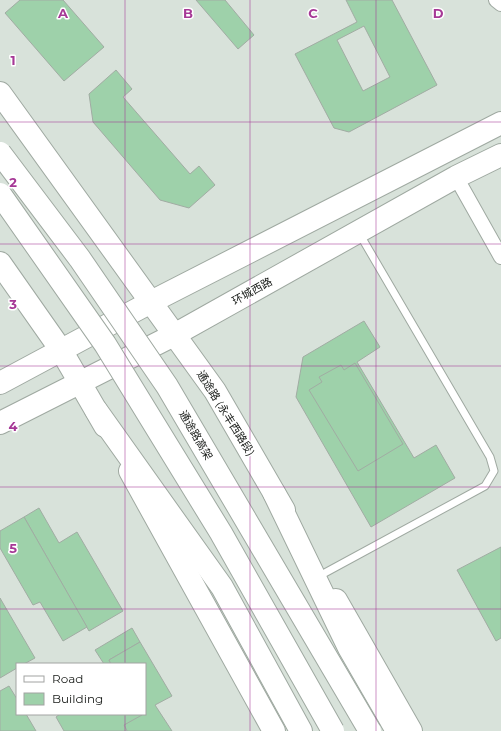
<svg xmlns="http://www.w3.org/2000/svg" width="501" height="731" viewBox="0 0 501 731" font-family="Montserrat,'Noto Sans SC',sans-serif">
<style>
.building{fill:#9ed1aa;stroke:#a1aca3;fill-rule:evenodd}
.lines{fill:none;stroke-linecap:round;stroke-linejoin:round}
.service-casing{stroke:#9fa9a1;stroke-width:9}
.minor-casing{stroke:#9fa9a1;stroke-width:16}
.primary-casing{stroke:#9fa9a1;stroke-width:24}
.trunk-casing{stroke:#9fa9a1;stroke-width:24}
.service{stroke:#fff;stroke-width:7}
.minor{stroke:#fff;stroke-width:14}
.primary{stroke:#fff;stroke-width:22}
.trunk{stroke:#fff;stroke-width:22}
.trunk-bridge-casing{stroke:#9fa9a1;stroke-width:24;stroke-linecap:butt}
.trunk-bridge{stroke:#fff;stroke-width:22}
.grid{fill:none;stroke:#a63896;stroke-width:1;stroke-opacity:0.55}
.labels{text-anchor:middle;stroke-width:3;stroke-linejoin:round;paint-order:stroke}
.street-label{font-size:11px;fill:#161916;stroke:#fff}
.grid-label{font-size:13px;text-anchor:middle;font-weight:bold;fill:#a63896;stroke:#fff;stroke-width:3;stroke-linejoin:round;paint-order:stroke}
</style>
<rect width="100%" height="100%" fill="#d8e2da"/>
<g class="building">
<path d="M 20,0 L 63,0 L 104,47 L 64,81 L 5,13 Z"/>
<path d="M 196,0 L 225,0 L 254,35 L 238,49 Z"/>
<path d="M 346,0 L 392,0 L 437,85 L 349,132 L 334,128 L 295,54 L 357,22 ZM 364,26 L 390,77 L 363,91 L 337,40 Z"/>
<path d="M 116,70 L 132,89 L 123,97 L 190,174 L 199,166 L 215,185 L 189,208 L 160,200 L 93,122 L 89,94 Z"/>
<path d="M 364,321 L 380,347 L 357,362 L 414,458 L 436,445 L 455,478 L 371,527 L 296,397 L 303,357 Z"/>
<path d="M 355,363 L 403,444 L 358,471 L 309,390 L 322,382 L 319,377 L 341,365 L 344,370 Z"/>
<path d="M 39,508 L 59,543 L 77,532 L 123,611 L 89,631 L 24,517 Z"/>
<path d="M 24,517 L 87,627 L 63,641 L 40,602 L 33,605 L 0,548 L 0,531 Z"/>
<path d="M 501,547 L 501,638 L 496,641 L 457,570 Z"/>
<path d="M 0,598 L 35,658 L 24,664 L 17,664 L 17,668 L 0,678 Z"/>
<path d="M 132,628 L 140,642 L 109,660 L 111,664 L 104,664 L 95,650 Z"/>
<path d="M 140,642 L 172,696 L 155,705 L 172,731 L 127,731 L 124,725 L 141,714 L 145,714 L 145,664 L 111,664 L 109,660 Z"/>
<path d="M 9,686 L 17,699 L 17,714 L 26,714 L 36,731 L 0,731 L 0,691 Z"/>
<path d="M 60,714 L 141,714 L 142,715 L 124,725 L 127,731 L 64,731 L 56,717 Z"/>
</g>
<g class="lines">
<defs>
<path id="service" d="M 321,575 L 485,486 L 494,471 L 490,457 L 359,233"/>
<g id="minor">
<path d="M 496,0 L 501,4"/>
<path d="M 456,177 L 501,257"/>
</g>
<g id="primary">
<path d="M 0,93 L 215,391 L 284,510"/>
<path d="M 0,263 L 61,350 L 105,426"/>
<path d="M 0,383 L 151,302 L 501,123"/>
<path d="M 0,423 L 174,335 L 456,177 L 501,155"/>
<path d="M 130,471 L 274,731"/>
<path d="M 336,600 L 411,731"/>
</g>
<g id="trunk">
<path d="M 96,410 L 222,587 L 301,731"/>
<path d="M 274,493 L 349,648 L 397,731"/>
</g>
</defs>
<use href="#service" class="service-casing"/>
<use href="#minor" class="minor-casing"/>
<use href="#primary" class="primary-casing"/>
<use href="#trunk" class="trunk-casing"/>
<use href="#service" class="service"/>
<use href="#minor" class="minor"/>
<use href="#primary" class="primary"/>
<use href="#trunk" class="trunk"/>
<defs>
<g id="trunk-bridge">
<path d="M 0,153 L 80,259 L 167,386 L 370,731"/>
<path d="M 0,194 L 105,344 L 221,533 L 333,731"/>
</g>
</defs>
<use href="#trunk-bridge" class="trunk-bridge-casing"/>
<use href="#trunk-bridge" class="trunk-bridge"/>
</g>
<path class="grid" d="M 125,0 L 125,664M 250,0 L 250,731M 376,0 L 376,731M 0,122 L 501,122M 0,244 L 501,244M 0,366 L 501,366M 0,487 L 501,487M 0,609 L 501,609M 125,714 L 125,731"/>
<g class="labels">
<g class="street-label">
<text transform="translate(252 291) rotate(-29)" y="4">环城西路</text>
<text transform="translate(226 413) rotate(58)" y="4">通途路 (永丰西路段)</text>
<text transform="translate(196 435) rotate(60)" y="4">通途路高架</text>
</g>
</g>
<g class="grid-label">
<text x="63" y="18">A</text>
<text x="188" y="18">B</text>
<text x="313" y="18">C</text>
<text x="438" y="18">D</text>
<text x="13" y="65">1</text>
<text x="13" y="187">2</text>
<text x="13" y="309">3</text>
<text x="13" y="431">4</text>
<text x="13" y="553">5</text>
</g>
<rect x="16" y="663" width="130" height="52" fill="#ffffff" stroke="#a2a3a2"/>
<rect x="24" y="676" width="20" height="6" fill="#ffffff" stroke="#a2a3a2"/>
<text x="52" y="683" font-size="12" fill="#161916">Road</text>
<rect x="24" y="693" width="20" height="12" fill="#9ed1aa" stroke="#a2a3a2"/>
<text x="52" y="703" font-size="12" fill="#161916">Building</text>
</svg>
